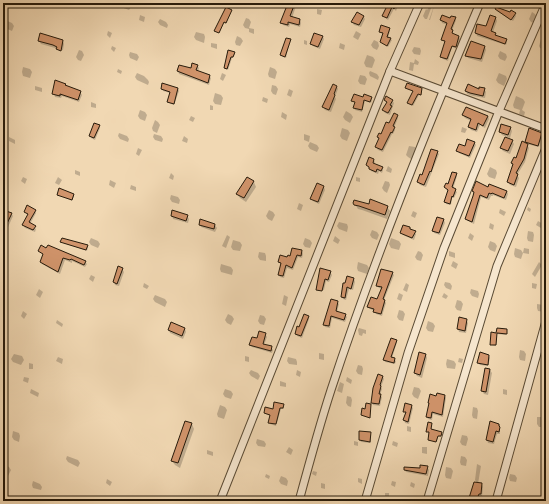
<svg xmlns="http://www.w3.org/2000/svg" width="549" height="504" viewBox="0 0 549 504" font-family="'IM FELL Great Primer',serif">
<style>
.shadow{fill:#0003}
.building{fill:#d1946b;stroke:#261a0a}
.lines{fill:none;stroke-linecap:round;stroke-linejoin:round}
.minor-casing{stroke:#594a34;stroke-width:9}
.minor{stroke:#f6e6ce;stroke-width:7}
</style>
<rect width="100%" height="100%" fill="#f1d8b3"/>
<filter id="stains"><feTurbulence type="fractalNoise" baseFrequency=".005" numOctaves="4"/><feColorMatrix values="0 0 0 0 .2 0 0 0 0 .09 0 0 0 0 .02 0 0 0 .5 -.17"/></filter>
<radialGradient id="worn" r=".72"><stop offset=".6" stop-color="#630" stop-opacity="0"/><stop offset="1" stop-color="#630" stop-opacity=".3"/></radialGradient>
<g class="shadow">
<path d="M 3,3 L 14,3 L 13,5 L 11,4 L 10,6 L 3,4 Z"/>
<path d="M 120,3 L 129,4 L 131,7 L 129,10 L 121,7 Z"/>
<path d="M 289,3 L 297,3 L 292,18 L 300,20 L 301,23 L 300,27 L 290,24 L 289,27 L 283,25 L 281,22 Z"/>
<path d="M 327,3 L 334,3 L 333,7 Z"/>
<path d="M 373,3 L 378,3 L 377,7 L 374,6 Z"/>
<path d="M 390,3 L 399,3 L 396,11 L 394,9 L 388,20 L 383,16 Z"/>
<path d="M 432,3 L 433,3 L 427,19 L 425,19 L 423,16 L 426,9 L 427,10 Z"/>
<path d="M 435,3 L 430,20 L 429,20 Z"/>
<path d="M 447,3 L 457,3 L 456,7 Z"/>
<path d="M 488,3 L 496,3 L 495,6 Z"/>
<path d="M 317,9 L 322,10 L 321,15 L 317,14 Z"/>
<path d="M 496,9 L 515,14 L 516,16 L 513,21 L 497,11 Z"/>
<path d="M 231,11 L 231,12 L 226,24 L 224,23 L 219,33 L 216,32 L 215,31 Z"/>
<path d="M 532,12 L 535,14 L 537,17 L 534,23 L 531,22 L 529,19 Z"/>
<path d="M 140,15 L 145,17 L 144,22 L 139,20 Z"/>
<path d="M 363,16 L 365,19 L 361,27 L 354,25 L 352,22 Z"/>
<path d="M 442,16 L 451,19 L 455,18 L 456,20 L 452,31 L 453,35 L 459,37 L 460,39 L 457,49 L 452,47 L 448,61 L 443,59 L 441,57 L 446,43 L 442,40 L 448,25 L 442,23 L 441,20 Z"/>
<path d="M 246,18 L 249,19 L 251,22 L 249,28 L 254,29 L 254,34 L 249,32 L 249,29 L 245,28 L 243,25 Z"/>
<path d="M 496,18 L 497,21 L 493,32 L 495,33 L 497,36 L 506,40 L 507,42 L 506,45 L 477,36 L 476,33 L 486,27 Z"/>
<path d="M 160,19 L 166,22 L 168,25 L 167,28 L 160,25 L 158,22 Z"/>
<path d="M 5,20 L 12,23 L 14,26 L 12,31 L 5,28 L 3,25 Z"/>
<path d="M 389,29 L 390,31 L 388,38 L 392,40 L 388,47 L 381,42 L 383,34 L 380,32 Z"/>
<path d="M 108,31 L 112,33 L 110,38 L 107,35 Z"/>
<path d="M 356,31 L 361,34 L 358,40 L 353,37 Z"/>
<path d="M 196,32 L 204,34 L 205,37 L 204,43 L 196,40 L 194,37 Z"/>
<path d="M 315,34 L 323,37 L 324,39 L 320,49 L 313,46 L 311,44 Z"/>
<path d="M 237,36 L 241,38 L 243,41 L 240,46 L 236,45 L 235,42 Z"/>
<path d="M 541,39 L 546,41 L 546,50 L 540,48 L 539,46 Z"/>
<path d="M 290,40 L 286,58 L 282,56 L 281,55 Z"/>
<path d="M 304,40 L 307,41 L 307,45 L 304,44 Z"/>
<path d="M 374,40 L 378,42 L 379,46 L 377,50 L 373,48 L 371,45 Z"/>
<path d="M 39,41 L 63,41 L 64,44 L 63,50 L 58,49 L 58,50 L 55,48 L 41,44 Z"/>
<path d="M 211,43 L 217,44 L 217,49 L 211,47 Z"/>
<path d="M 340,43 L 345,45 L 344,50 L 339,48 Z"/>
<path d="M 112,46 L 116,48 L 114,52 L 111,49 Z"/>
<path d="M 414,47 L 420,48 L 421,51 L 420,55 L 414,54 L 412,51 Z"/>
<path d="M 485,47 L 486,50 L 482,62 L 468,58 L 466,55 Z"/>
<path d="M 79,50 L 82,51 L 84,55 L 81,61 L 78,60 L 76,57 Z"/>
<path d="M 500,51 L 506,54 L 507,57 L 505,61 L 500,59 L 498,56 Z"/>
<path d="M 130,52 L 137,54 L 139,57 L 137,61 L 130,58 L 129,55 Z"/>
<path d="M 229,52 L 235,54 L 233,58 L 232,58 L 228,70 L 225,68 Z"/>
<path d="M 367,55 L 373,57 L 375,60 L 372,68 L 366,67 L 364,63 Z"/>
<path d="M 415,59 L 419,62 L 418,65 L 414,64 L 413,71 L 409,70 L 410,62 L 414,63 Z"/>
<path d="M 197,66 L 199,68 L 198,71 L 209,76 L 211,78 L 209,85 L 179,74 L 178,71 L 191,69 Z"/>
<path d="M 23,67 L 30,69 L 32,72 L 30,78 L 23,76 L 22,72 Z"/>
<path d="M 270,67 L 275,69 L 277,72 L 275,79 L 269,77 L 268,74 Z"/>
<path d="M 118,69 L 122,71 L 121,74 L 117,72 Z"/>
<path d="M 370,71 L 377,74 L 379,77 L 378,80 L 370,76 L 369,73 Z"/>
<path d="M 137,73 L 144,76 L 148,80 L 149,82 L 148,85 L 137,80 L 135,77 Z"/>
<path d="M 222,73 L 226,75 L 223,81 L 220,79 Z"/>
<path d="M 499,73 L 506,76 L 507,79 L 504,86 L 498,83 L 496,80 Z"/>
<path d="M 360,75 L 365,76 L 367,79 L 365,85 L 360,84 L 358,81 Z"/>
<path d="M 65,84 L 66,87 L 80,92 L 82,95 L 79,102 L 62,96 L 61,98 L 55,97 L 54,94 Z"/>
<path d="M 163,85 L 178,89 L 179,91 L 174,105 L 169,103 L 168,101 L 170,93 L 163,91 L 162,89 Z"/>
<path d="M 272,85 L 276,86 L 278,89 L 276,95 L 273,94 L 271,91 Z"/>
<path d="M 35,86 L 42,88 L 42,92 L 35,90 Z"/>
<path d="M 337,87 L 338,89 L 335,97 L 336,99 L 331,112 L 325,110 L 323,107 Z"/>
<path d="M 406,88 L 422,89 L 422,90 L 421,96 L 419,95 L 413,106 L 409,104 L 414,92 Z"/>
<path d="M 289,89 L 293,91 L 291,97 L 287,95 Z"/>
<path d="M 484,89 L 486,92 L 485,98 L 473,96 L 467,94 L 466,91 Z"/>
<path d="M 215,93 L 221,95 L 223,98 L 221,105 L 215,104 L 213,101 Z"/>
<path d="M 516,96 L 523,99 L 525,102 L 522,110 L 525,112 L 524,116 L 519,114 L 520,110 L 514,108 L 513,105 Z"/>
<path d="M 263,97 L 268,99 L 267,103 L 262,101 Z"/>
<path d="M 364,98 L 371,98 L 372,100 L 371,103 L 365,101 L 362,112 L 355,110 L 354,108 L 356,103 L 353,101 Z"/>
<path d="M 385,100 L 392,100 L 394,103 L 390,115 L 385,113 L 383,110 L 387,104 Z"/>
<path d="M 91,102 L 96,104 L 96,108 L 91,107 Z"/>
<path d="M 210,105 L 213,106 L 213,110 L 210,110 Z"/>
<path d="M 140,110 L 145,112 L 147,115 L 145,121 L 140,119 L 138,116 Z"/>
<path d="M 346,111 L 351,114 L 353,117 L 350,123 L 345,120 L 343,117 Z"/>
<path d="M 282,112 L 287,115 L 286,120 L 281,117 Z"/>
<path d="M 397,115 L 398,118 L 394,128 L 395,130 L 393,134 L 392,134 L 383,152 L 378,150 L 376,147 L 380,140 L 378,137 Z"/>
<path d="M 463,115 L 488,116 L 489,119 L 485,128 L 480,125 L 477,132 L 471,130 L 469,127 L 471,121 L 465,118 Z"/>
<path d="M 191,116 L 195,118 L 193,122 L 189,120 Z"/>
<path d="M 155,120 L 158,122 L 160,125 L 157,133 L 153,131 L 152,128 Z"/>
<path d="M 99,125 L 100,128 L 95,140 L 91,138 L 90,136 Z"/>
<path d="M 462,127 L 467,129 L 465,133 L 461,132 Z"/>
<path d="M 510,127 L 512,131 L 510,138 L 502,135 L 500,132 Z"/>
<path d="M 342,128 L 348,130 L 350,133 L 347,141 L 342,139 L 340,136 Z"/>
<path d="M 530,129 L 546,135 L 546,137 L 542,135 L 539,147 L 527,144 L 526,142 Z"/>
<path d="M 119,133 L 127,136 L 129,139 L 128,142 L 120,139 L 118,136 Z"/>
<path d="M 154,134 L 161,136 L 163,139 L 162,142 L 155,140 L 153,137 Z"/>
<path d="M 304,134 L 310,136 L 309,142 L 304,140 Z"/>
<path d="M 184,136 L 188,139 L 187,143 L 182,141 Z"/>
<path d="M 9,137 L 15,140 L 15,144 L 9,141 Z"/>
<path d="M 512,141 L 514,144 L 510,154 L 503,151 L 501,148 Z"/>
<path d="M 310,142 L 317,145 L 319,148 L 317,152 L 310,149 L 308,146 Z"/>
<path d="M 474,142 L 476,145 L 470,158 L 459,153 L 458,150 Z"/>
<path d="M 527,145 L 529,148 L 525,162 L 517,175 L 519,178 L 516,187 L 510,185 L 508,182 L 514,165 L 512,163 L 517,160 Z"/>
<path d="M 409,146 L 415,147 L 416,150 L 411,159 L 408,157 L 406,155 Z"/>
<path d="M 138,148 L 142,150 L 139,156 L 136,154 Z"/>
<path d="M 437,152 L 439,154 L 426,187 L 420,185 L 418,182 Z"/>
<path d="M 373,160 L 375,162 L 374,164 L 382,168 L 383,170 L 382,173 L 379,171 L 378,174 L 371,171 L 370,168 L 368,167 L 367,165 Z"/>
<path d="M 388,166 L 392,169 L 391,173 L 386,171 Z"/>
<path d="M 490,167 L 496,170 L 497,173 L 495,179 L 489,177 L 487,174 Z"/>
<path d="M 75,170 L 80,172 L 80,176 L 75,174 Z"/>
<path d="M 171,173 L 174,176 L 173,180 L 169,178 Z"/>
<path d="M 456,174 L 457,176 L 453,189 L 457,192 L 454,198 L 452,198 L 451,205 L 446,204 L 445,202 L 449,191 L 445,187 L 448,186 Z"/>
<path d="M 23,177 L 27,179 L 25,184 L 21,181 Z"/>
<path d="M 58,177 L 62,180 L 59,185 L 55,183 Z"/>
<path d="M 356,177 L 360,178 L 360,182 L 356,181 Z"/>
<path d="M 247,178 L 254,182 L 256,187 L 246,202 L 240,198 L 237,194 Z"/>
<path d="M 110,180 L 116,183 L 114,188 L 109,185 Z"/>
<path d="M 385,181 L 389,182 L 390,185 L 387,193 L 384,191 L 382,188 Z"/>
<path d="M 317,184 L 324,187 L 325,190 L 319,204 L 313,201 L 312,199 Z"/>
<path d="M 131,185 L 136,187 L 136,191 L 130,189 Z"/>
<path d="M 489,188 L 507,191 L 508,194 L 506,200 L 493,195 L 493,196 L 491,196 L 489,200 L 481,197 L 474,224 L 468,221 L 466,219 L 474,196 Z"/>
<path d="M 58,194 L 73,194 L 74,196 L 72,201 Z"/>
<path d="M 171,195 L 178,197 L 180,200 L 179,204 L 172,202 L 170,199 Z"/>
<path d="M 299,203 L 303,205 L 301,211 L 297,209 Z"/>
<path d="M 354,203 L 387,207 L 390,211 L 387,219 L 362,210 L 358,209 Z"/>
<path d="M 528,207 L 531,209 L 530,212 L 527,210 Z"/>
<path d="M 500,209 L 506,212 L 504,216 L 499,213 Z"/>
<path d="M 35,210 L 36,213 L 30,224 L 36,229 L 35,232 L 25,228 L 23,225 L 28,215 L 25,212 Z"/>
<path d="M 269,210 L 273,212 L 275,215 L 272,221 L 268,219 L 266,216 Z"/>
<path d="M 3,211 L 11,213 L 13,216 L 4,236 Z"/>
<path d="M 413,211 L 417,213 L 415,218 L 411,216 Z"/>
<path d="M 172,216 L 187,216 L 189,219 L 188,223 L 173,219 Z"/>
<path d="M 438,218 L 444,220 L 445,223 L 440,235 L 434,233 L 433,231 Z"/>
<path d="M 538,221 L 543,224 L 541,228 L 536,225 Z"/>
<path d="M 339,222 L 347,224 L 348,227 L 347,232 L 339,229 L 337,226 Z"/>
<path d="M 490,223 L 494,225 L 493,230 L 489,228 Z"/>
<path d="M 200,224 L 215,225 L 217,228 L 215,232 L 201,227 Z"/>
<path d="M 410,228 L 416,234 L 414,240 L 403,235 L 401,232 Z"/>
<path d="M 372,230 L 377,232 L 379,235 L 377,240 L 372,238 L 370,235 Z"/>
<path d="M 528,231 L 533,232 L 534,235 L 533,242 L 528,241 L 527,238 Z"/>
<path d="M 470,233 L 474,236 L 472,241 L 468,238 Z"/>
<path d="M 227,235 L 230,237 L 226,248 L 222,246 Z"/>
<path d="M 335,236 L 340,240 L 338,244 L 333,241 Z"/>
<path d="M 3,238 L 5,241 L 3,246 Z"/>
<path d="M 91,238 L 98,241 L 100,244 L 98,248 L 91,245 L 89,242 Z"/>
<path d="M 305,238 L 310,240 L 312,243 L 310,248 L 305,247 L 303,244 Z"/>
<path d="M 391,238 L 399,241 L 401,244 L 399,250 L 391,248 L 389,244 Z"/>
<path d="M 233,240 L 240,242 L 242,245 L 240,251 L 233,250 L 231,247 Z"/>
<path d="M 490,241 L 495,243 L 497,246 L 495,252 L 490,250 L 488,247 Z"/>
<path d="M 62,242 L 87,246 L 88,247 L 87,251 Z"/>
<path d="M 515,248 L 521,250 L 523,253 L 521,259 L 515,257 L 514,254 Z"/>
<path d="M 524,248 L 529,249 L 529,254 L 523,253 Z"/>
<path d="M 293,249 L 302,251 L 303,254 L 302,258 L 298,257 L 293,270 L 287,268 L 284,278 L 280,277 L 279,275 L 281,265 L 279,262 L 291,257 Z"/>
<path d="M 39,251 L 85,262 L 87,264 L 85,267 L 72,261 L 72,263 L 65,260 L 60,274 L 42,264 L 41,262 L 44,255 Z"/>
<path d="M 418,251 L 421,252 L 423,255 L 421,261 L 417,260 L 415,257 Z"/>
<path d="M 449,251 L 455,253 L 455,258 L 449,256 Z"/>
<path d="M 259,252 L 265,253 L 266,256 L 266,261 L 260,260 L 258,257 Z"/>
<path d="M 453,261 L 458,264 L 456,269 L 451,266 Z"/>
<path d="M 358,262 L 367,265 L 369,268 L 367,274 L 358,271 L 357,268 Z"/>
<path d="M 539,262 L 542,265 L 535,277 L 532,274 Z"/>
<path d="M 221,264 L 231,267 L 233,270 L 232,275 L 221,272 L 220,269 Z"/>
<path d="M 122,269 L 124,272 L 119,286 L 115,285 L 114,282 Z"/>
<path d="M 330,272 L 332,275 L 329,282 L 326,281 L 324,290 L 317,289 Z"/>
<path d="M 392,273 L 394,275 L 384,300 L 386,303 L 382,316 L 376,314 L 375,311 L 370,309 L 368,307 L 378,301 L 383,289 L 379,288 L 377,286 Z"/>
<path d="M 91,275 L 95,277 L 93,282 L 89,279 Z"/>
<path d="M 354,279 L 355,282 L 353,290 L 349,289 L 346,300 L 343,299 L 342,297 L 344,284 Z"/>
<path d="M 445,282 L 450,283 L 452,286 L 451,290 L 446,288 L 444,285 Z"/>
<path d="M 144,283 L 149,286 L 147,289 L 143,287 Z"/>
<path d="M 406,283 L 409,285 L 407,292 L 403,290 Z"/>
<path d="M 532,283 L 537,284 L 536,289 L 532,288 Z"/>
<path d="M 39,289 L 43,292 L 40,298 L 36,295 Z"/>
<path d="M 471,289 L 478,291 L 479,294 L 478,298 L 472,296 L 470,293 Z"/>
<path d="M 399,293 L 403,295 L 401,301 L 397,299 Z"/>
<path d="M 444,293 L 448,296 L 446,299 L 442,297 Z"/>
<path d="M 155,295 L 165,299 L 167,302 L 165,307 L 155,302 L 153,299 Z"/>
<path d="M 284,295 L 288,297 L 286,306 L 282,304 Z"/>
<path d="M 457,300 L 461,301 L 463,304 L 461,311 L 457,310 L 455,307 Z"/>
<path d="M 337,302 L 339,304 L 337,312 L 345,315 L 347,317 L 345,322 L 332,318 L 330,328 L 325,327 L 324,325 Z"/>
<path d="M 537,304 L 544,305 L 546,308 L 545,312 L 538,311 L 537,308 Z"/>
<path d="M 399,310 L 403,311 L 405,314 L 403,321 L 399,320 L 397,317 Z"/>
<path d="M 23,311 L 27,314 L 24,319 L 21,316 Z"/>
<path d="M 228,314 L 232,316 L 234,319 L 231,325 L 227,323 L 225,320 Z"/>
<path d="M 260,315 L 264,316 L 266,319 L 264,325 L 260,324 L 258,321 Z"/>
<path d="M 308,316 L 309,319 L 302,338 L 297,336 L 296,334 Z"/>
<path d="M 57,320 L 63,324 L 62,327 L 56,323 Z"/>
<path d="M 466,320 L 468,323 L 466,333 L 459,332 L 458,329 Z"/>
<path d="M 428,321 L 433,323 L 435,326 L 433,332 L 428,331 L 426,328 Z"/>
<path d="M 172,323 L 185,329 L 186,332 L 183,339 L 170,333 L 169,330 Z"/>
<path d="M 359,328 L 366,330 L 366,334 L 363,333 L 362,336 L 359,335 L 358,330 Z"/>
<path d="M 498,329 L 506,330 L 506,335 L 497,334 L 496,346 L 492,345 L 492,333 L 497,334 Z"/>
<path d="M 265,334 L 267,337 L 264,345 L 271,347 L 273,350 L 272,353 L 252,347 L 250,345 Z"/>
<path d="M 396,340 L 397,342 L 392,358 L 396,361 L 395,364 L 385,362 L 384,360 Z"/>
<path d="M 520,350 L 524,351 L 526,354 L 525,361 L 520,360 L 519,357 Z"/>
<path d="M 319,353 L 324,354 L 324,360 L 319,359 Z"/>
<path d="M 14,354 L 22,356 L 24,360 L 21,365 L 13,362 L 11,359 Z"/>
<path d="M 426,355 L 427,358 L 422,378 L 417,376 L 415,373 Z"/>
<path d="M 245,356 L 249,357 L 249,362 L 245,361 Z"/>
<path d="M 489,356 L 490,358 L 488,366 L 480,365 L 478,363 Z"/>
<path d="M 58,357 L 63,359 L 62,364 L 56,361 Z"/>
<path d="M 288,357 L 296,359 L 297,362 L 297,365 L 289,364 L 287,361 Z"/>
<path d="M 459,358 L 463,359 L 462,363 L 458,362 Z"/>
<path d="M 447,359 L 454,361 L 456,364 L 455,369 L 447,368 L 446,364 Z"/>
<path d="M 29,363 L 33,364 L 33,369 L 29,369 Z"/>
<path d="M 358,365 L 362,366 L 363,369 L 362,375 L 358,374 L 356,371 Z"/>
<path d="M 251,370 L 258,373 L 260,376 L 258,380 L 251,376 L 249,373 Z"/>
<path d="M 297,370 L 301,372 L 300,377 L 296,375 Z"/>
<path d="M 490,370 L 492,373 L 488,395 L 484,394 L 482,391 Z"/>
<path d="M 24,377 L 29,378 L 28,383 L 23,381 Z"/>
<path d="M 347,377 L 352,380 L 351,384 L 346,381 Z"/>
<path d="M 383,377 L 384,379 L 381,387 L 382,389 L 380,395 L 382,397 L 380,406 L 373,405 L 372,402 Z"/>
<path d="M 280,381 L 286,383 L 286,387 L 280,386 Z"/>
<path d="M 340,382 L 344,384 L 342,393 L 337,391 Z"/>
<path d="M 414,387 L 419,388 L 421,391 L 418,399 L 414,397 L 412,394 Z"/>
<path d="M 31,389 L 39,393 L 38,397 L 30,393 Z"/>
<path d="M 225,389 L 231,391 L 233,394 L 231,399 L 225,397 L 223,394 Z"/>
<path d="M 503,389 L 507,390 L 507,395 L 503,394 Z"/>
<path d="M 347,396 L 351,397 L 352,400 L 351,407 L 348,406 L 346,403 Z"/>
<path d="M 431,396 L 437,398 L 445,396 L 446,398 L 443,417 L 433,414 L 432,420 L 428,419 L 427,417 Z"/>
<path d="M 283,404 L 284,409 L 281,409 L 276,426 L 270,424 L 269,423 L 270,416 L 266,414 L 265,413 L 274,411 Z"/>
<path d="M 220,405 L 225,407 L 227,410 L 224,419 L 218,417 L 217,414 Z"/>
<path d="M 411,406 L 413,408 L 409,424 L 405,423 L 404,420 L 406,414 L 404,411 Z"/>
<path d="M 473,407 L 477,408 L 478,411 L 477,419 L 473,418 L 472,415 Z"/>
<path d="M 537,417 L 541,417 L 543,420 L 543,427 L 539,427 L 537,424 Z"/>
<path d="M 192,424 L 194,429 L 180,468 L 175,465 L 172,461 Z"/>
<path d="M 432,424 L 431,430 L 442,434 L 441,437 L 438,436 L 437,442 L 429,440 L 430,433 L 427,431 Z"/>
<path d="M 499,424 L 500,427 L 500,434 L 497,434 L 494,444 L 488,443 L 487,440 Z"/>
<path d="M 407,426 L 411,427 L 411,432 L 407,431 Z"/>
<path d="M 13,431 L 19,433 L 20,436 L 19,442 L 14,440 L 12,437 Z"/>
<path d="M 370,433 L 371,436 L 371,443 L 361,442 L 360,440 Z"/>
<path d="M 462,435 L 467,436 L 468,439 L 466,446 L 462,445 L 460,442 Z"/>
<path d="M 257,439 L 264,441 L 266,444 L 265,447 L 258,446 L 256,443 Z"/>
<path d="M 354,441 L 358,442 L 358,446 L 354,445 Z"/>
<path d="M 393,441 L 398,443 L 397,447 L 392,445 Z"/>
<path d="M 289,447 L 293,450 L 291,455 L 286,452 Z"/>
<path d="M 422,447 L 427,447 L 427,454 L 422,453 Z"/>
<path d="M 207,450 L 213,452 L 213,456 L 207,454 Z"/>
<path d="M 67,456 L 78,460 L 80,463 L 78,467 L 68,462 L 66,459 Z"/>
<path d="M 461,456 L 465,457 L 467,460 L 466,466 L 461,465 L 460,462 Z"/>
<path d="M 477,464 L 481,466 L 478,484 L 482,484 L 483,487 L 482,496 L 480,496 L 478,501 L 472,501 L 470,498 L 477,483 L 475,480 Z"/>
<path d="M 5,465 L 9,467 L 11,470 L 8,476 L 3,472 Z"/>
<path d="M 427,467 L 429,470 L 428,476 L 406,472 L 405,470 Z"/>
<path d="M 446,467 L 451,468 L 453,471 L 451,479 L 446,478 L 445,475 Z"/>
<path d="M 313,471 L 317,472 L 316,476 L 312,474 Z"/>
<path d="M 266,474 L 270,476 L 269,479 L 265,477 Z"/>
<path d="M 510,474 L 515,475 L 517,478 L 516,482 L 510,481 L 509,478 Z"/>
<path d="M 281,476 L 286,478 L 288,481 L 287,486 L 281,484 L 279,481 Z"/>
<path d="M 358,478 L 362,479 L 362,484 L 358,482 Z"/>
<path d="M 107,479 L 112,482 L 110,486 L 106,483 Z"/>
<path d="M 33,481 L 40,484 L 42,487 L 41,490 L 33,488 L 32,485 Z"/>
<path d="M 392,481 L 396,482 L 395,487 L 391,485 Z"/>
<path d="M 411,482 L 415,484 L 414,488 L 410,486 Z"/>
<path d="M 321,483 L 325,484 L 325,489 L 321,488 Z"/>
<path d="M 385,493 L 389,493 L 389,498 L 385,497 Z"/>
</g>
<g class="building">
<path d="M 288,3 L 295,3 L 290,16 L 300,19 L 299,25 L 288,22 L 288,25 L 280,23 Z"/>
<path d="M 385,3 L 396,3 L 394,9 L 392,7 L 387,18 L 382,16 L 388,4 Z"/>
<path d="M 226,7 L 232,10 L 226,23 L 224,22 L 219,33 L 214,31 Z"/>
<path d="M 496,7 L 510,12 L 511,10 L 516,13 L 511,20 L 495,9 Z"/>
<path d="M 357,12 L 364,16 L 359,25 L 351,22 Z"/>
<path d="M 442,15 L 450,18 L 451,16 L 456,17 L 451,29 L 453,30 L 452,33 L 459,36 L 456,47 L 452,46 L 447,59 L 440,57 L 445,41 L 441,40 L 447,23 L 440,20 Z"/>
<path d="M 490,15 L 496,17 L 491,31 L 496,33 L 495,35 L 507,39 L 505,44 L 475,33 L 477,24 L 486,26 Z"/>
<path d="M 381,25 L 390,28 L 387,37 L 391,38 L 387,46 L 380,42 L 383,33 L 379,32 Z"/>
<path d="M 40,33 L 63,40 L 61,51 L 56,49 L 57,47 L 53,45 L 38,41 Z"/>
<path d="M 314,33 L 323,36 L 318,47 L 310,44 Z"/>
<path d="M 286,38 L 291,39 L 285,57 L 280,55 Z"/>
<path d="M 471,41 L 485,46 L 481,59 L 465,56 Z"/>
<path d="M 228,50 L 235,52 L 233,57 L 231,57 L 227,69 L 224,68 Z"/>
<path d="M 192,63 L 198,65 L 196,70 L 210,75 L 208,83 L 177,71 L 179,65 L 191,68 Z"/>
<path d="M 55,80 L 66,84 L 65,85 L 81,91 L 78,100 L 60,94 L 60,96 L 52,94 Z"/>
<path d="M 162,83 L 178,88 L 174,104 L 167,102 L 170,92 L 161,89 Z"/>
<path d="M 407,83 L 422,88 L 421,95 L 418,94 L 412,105 L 407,103 L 413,91 L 405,88 Z"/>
<path d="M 333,84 L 337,86 L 334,94 L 335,95 L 329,110 L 322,107 Z"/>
<path d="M 468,84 L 479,89 L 479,87 L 485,88 L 483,96 L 470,93 L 465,91 Z"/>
<path d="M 354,94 L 363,97 L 364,94 L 372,97 L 370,102 L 364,100 L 362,110 L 353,108 L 355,102 L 351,101 Z"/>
<path d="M 386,96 L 393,100 L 390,105 L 392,106 L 388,113 L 382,110 L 387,102 L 384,100 Z"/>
<path d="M 466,107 L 488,116 L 483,126 L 478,123 L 476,130 L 468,127 L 471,119 L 462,115 Z"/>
<path d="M 394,113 L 398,115 L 393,126 L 395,127 L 392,133 L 391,132 L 382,150 L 375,147 L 379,138 L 377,137 L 379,133 L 381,134 L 386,122 L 389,123 Z"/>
<path d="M 94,123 L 100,125 L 94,138 L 89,136 Z"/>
<path d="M 501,124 L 511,127 L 508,135 L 499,132 Z"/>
<path d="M 529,128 L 542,133 L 538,146 L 525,142 Z"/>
<path d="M 505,137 L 513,140 L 508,151 L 500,148 Z"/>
<path d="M 467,139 L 475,142 L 469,156 L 456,151 L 459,144 L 465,146 Z"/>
<path d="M 522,141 L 528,144 L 524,159 L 516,173 L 518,174 L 514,185 L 507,182 L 513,164 L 511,163 L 514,157 L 516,158 Z"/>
<path d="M 431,149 L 438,151 L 431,172 L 430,171 L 424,185 L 417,182 L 420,174 L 422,175 Z"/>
<path d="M 369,157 L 374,159 L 373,163 L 383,167 L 381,171 L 377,169 L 376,172 L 369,169 L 369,167 L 366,165 Z"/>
<path d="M 452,172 L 457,173 L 452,187 L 456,189 L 453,197 L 452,196 L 450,204 L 444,202 L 448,190 L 444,187 L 446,183 L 448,184 Z"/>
<path d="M 247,177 L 254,181 L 244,198 L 236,194 Z"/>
<path d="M 476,181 L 488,187 L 489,184 L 507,191 L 504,198 L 492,193 L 491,194 L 489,193 L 487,198 L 480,195 L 472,222 L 465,219 L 473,196 L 474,192 L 472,191 Z"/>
<path d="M 317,183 L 324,186 L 318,202 L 310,199 Z"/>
<path d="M 59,188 L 74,194 L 72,200 L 57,195 Z"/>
<path d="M 370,199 L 388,206 L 385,215 L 359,206 L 354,205 L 353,203 L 354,200 L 369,204 Z"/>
<path d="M 27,205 L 36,210 L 29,222 L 36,226 L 33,230 L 22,225 L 28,214 L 24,212 Z"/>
<path d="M 3,210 L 12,213 L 3,232 Z"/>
<path d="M 172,210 L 188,215 L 186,221 L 171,216 Z"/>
<path d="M 437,217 L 444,219 L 439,233 L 432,231 Z"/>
<path d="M 200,219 L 215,224 L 214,229 L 199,225 Z"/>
<path d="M 403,225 L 410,227 L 410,229 L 416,231 L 412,238 L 400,233 Z"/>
<path d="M 62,238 L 88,245 L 86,250 L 60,242 Z"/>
<path d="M 41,245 L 46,248 L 48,245 L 86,261 L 84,265 L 71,259 L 70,260 L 63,258 L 58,272 L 40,262 L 43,254 L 38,251 Z"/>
<path d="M 292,248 L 302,250 L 301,256 L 297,255 L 292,268 L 286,265 L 283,276 L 278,275 L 281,263 L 278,262 L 280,255 L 287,257 L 288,255 L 290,256 Z"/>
<path d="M 118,266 L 123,268 L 117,284 L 113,282 Z"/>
<path d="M 320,268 L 331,271 L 328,280 L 325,279 L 322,291 L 316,290 Z"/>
<path d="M 381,269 L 393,272 L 383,299 L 385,300 L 381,314 L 373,312 L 374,309 L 367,307 L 371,297 L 377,299 L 382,287 L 376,286 Z"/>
<path d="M 347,276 L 354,278 L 351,289 L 347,287 L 345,298 L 341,297 L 343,283 L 345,283 Z"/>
<path d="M 331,299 L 338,301 L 336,311 L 346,314 L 344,320 L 331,316 L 329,326 L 323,325 Z"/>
<path d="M 304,314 L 309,316 L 301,336 L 295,334 L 297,326 L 299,327 Z"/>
<path d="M 459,317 L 467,319 L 465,331 L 457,329 Z"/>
<path d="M 171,322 L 185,328 L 182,336 L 168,330 Z"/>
<path d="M 497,328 L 507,329 L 507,334 L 497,333 L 496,345 L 490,345 L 491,332 L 496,333 Z"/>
<path d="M 259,331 L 266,333 L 263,344 L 272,346 L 271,351 L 249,345 L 252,337 L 257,338 Z"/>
<path d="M 391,338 L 397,340 L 391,357 L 395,358 L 394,363 L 383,360 Z"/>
<path d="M 419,352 L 426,354 L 420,375 L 414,373 Z"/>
<path d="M 480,352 L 489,355 L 488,365 L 477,363 Z"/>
<path d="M 485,368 L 490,369 L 486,392 L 481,391 Z"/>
<path d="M 378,374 L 383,376 L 380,385 L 381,386 L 379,394 L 381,394 L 379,404 L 371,403 L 373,388 Z"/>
<path d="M 437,393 L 445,395 L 442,415 L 432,412 L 431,418 L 426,417 L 429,403 L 428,403 L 430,394 L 436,396 Z"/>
<path d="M 274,402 L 284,404 L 283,408 L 280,408 L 276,424 L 268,423 L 270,415 L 264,413 L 265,407 L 273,409 Z"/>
<path d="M 366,403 L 371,404 L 370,418 L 361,415 L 362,408 L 365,409 Z"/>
<path d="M 405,403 L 412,405 L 408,422 L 403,420 L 406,412 L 403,412 Z"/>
<path d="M 185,421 L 192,423 L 178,463 L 171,461 Z"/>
<path d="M 490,421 L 499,424 L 499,426 L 500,427 L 499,432 L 496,431 L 493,442 L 486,440 Z"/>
<path d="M 428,422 L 432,423 L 431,429 L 442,432 L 441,436 L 438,436 L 436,442 L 428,440 L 429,432 L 426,432 Z"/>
<path d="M 359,431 L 371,432 L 370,442 L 359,440 Z"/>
<path d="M 420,465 L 428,466 L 426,474 L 404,470 L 404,467 L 420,468 Z"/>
<path d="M 474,482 L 482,483 L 481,494 L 479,494 L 476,501 L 469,498 Z"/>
</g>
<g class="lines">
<defs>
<g id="minor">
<path d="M 390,71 L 546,129"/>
<path d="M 220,501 L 390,71 L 420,3"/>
<path d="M 299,501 C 309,464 319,427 331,390 C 374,259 426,130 480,3"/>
<path d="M 365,501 L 408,353 L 444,248 L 499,111 L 546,3"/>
<path d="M 427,501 L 497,266 L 546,148"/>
<path d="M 496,501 L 546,321"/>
</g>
</defs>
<use href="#minor" class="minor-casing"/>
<use href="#minor" class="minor"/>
</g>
<rect width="549" height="504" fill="none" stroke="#f1d8b3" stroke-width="16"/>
<rect x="4" y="4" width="541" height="496" fill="none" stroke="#261a0a" stroke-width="2"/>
<rect x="8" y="8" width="533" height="488" fill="none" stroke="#261a0a"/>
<rect width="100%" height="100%" filter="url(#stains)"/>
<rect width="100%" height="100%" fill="url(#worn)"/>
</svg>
